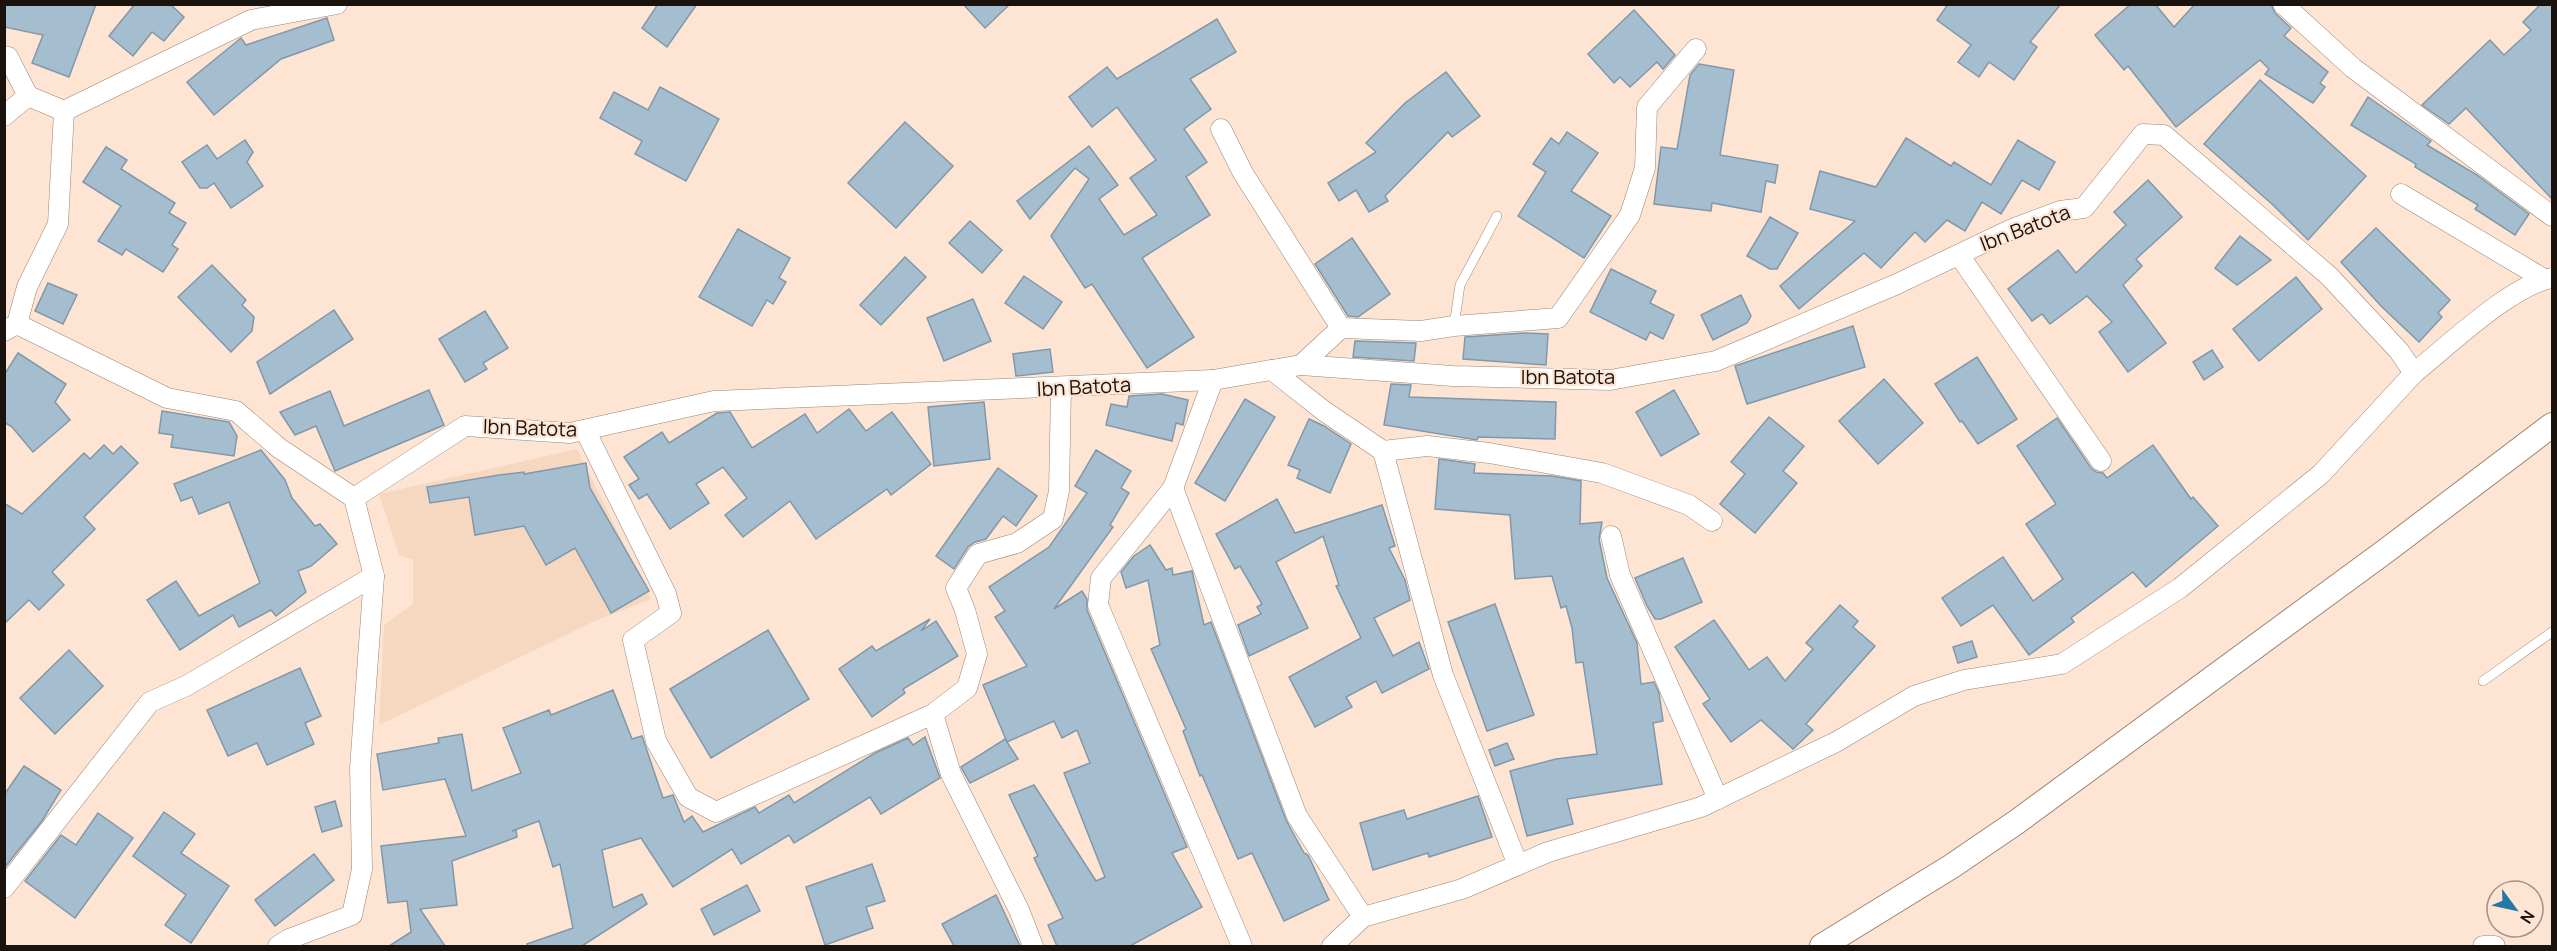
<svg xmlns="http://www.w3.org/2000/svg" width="2557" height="951" viewBox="0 0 2557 951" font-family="Manrope,sans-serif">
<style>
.built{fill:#f6d8c1}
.building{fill:#a5becf;stroke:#8098a9;stroke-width:1.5}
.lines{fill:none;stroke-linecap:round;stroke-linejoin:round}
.service-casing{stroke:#9c8574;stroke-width:10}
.minor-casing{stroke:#9c8574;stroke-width:21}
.tertiary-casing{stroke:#9c8574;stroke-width:26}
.service{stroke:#fff;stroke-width:9}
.minor{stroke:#fff;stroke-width:20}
.tertiary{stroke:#fff;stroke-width:24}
.labels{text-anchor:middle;stroke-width:4.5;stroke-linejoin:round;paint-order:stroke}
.street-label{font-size:20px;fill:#1a120c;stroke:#fee5d3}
</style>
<rect width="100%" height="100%" fill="#fee5d3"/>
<path class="built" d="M 577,449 L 651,599 L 595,621 L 379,725 L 384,625 L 413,604 L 413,560 L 399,555 L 379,494 Z"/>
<g class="building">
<path d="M 4,4 L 96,4 L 69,77 L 32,63 L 43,35 L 4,27 Z"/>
<path d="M 135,4 L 170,4 L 184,17 L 164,41 L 152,32 L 133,56 L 109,36 Z"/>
<path d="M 658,4 L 697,4 L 667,47 L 642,28 Z"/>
<path d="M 963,4 L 1010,4 L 985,28 Z"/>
<path d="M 1948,4 L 2061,4 L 2030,42 L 2037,47 L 2014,80 L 1989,62 L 1979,77 L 1958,62 L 1971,45 L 1937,20 Z"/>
<path d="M 2131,4 L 2155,4 L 2174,27 L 2195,4 L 2271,4 L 2275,13 L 2291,28 L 2284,36 L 2328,72 L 2320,83 L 2325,87 L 2313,103 L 2265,74 L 2269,69 L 2260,60 L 2176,127 L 2128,66 L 2124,70 L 2095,35 Z"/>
<path d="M 2541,4 L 2553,4 L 2553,200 L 2466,108 L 2449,124 L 2422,105 L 2490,40 L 2504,55 L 2531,30 L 2523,22 Z"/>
<path d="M 1634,10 L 1675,55 L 1663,69 L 1657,62 L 1630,87 L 1620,77 L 1614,83 L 1588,54 Z"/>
<path d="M 327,18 L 334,40 L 281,59 L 214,115 L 187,82 L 241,38 L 246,45 Z"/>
<path d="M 1217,19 L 1236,52 L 1190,79 L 1211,109 L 1184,129 L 1207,162 L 1186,177 L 1210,215 L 1142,258 L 1194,337 L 1147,368 L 1092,284 L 1085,288 L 1051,236 L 1089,179 L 1075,168 L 1030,219 L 1017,201 L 1089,146 L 1118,185 L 1099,199 L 1124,235 L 1157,215 L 1130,178 L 1156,160 L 1117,107 L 1092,127 L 1069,97 L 1107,67 L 1117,79 Z"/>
<path d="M 1699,64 L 1734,70 L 1720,155 L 1778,165 L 1775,183 L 1766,181 L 1761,212 L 1712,203 L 1711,211 L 1654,204 L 1661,147 L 1677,149 L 1690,75 Z"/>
<path d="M 1446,72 L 1480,116 L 1452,137 L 1448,132 L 1385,196 L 1388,201 L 1369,212 L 1356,190 L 1339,201 L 1328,183 L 1376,152 L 1366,143 L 1405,103 Z"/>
<path d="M 2260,80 L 2366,176 L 2308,240 L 2273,205 L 2204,144 Z"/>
<path d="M 660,87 L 719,119 L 686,181 L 635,154 L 642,141 L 600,118 L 614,92 L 648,110 Z"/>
<path d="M 2368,97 L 2431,141 L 2427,145 L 2477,175 L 2529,214 L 2515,235 L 2475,209 L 2478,205 L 2415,167 L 2416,164 L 2351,125 Z"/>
<path d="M 905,122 L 953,166 L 896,228 L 848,183 Z"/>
<path d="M 1567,132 L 1598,153 L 1571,191 L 1611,216 L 1584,258 L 1518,216 L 1546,172 L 1533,164 L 1551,138 L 1559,144 Z"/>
<path d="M 1906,138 L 1951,166 L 1954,162 L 1991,185 L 2018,140 L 2055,162 L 2039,190 L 2022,180 L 2001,214 L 1982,202 L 1965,231 L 1947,220 L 1925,242 L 1915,232 L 1881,268 L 1864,253 L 1799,309 L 1780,286 L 1855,221 L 1810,209 L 1820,171 L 1876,187 Z"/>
<path d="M 245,140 L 253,152 L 247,162 L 263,186 L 231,208 L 214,183 L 207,188 L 200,188 L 182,162 L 207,145 L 217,159 Z"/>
<path d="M 106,147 L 127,160 L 121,169 L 175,203 L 169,213 L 186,223 L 172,245 L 178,249 L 163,272 L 126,249 L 122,255 L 98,241 L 121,206 L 83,182 Z"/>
<path d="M 2148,180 L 2182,217 L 2136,259 L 2142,266 L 2123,285 L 2166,343 L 2128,372 L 2099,332 L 2112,322 L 2087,296 L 2050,324 L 2042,314 L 2032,321 L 2008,289 L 2058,250 L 2076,273 L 2126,225 L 2114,212 Z"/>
<path d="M 1770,217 L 1798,233 L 1777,269 L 1770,269 L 1747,256 Z"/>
<path d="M 970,221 L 1002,250 L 982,273 L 949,243 Z"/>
<path d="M 2376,228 L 2450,300 L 2438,313 L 2442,317 L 2419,342 L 2382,307 L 2341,262 Z"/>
<path d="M 738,229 L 790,258 L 779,278 L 786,282 L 773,304 L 767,300 L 752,326 L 699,297 Z"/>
<path d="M 2240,236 L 2271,260 L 2237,285 L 2215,268 Z"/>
<path d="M 1352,238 L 1390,294 L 1358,317 L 1348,316 L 1315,264 Z"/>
<path d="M 905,257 L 926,277 L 881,325 L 860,305 Z"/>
<path d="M 212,265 L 246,300 L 242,305 L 254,317 L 252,331 L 231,352 L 178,297 Z"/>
<path d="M 1611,269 L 1656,291 L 1650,303 L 1674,315 L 1663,339 L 1650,332 L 1646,340 L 1590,312 Z"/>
<path d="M 1024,276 L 1062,302 L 1043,329 L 1005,303 Z"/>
<path d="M 2296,277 L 2322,309 L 2259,361 L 2233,329 Z"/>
<path d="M 48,283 L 77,295 L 63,324 L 35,311 Z"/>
<path d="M 1741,295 L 1751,316 L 1747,323 L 1713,340 L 1701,315 Z"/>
<path d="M 973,299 L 991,341 L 944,361 L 927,318 Z"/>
<path d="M 334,310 L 353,339 L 270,394 L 257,362 Z"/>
<path d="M 485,311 L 508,348 L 483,363 L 487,369 L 465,382 L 439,339 Z"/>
<path d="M 1853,326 L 1865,367 L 1747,404 L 1735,366 Z"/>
<path d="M 1524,333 L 1548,334 L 1546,365 L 1463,359 L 1465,337 Z"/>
<path d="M 1355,341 L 1416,343 L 1414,361 L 1353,357 Z"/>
<path d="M 1050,349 L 1053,372 L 1016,376 L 1013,354 Z"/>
<path d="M 2212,350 L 2223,367 L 2204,380 L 2193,362 Z"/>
<path d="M 18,353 L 66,384 L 55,402 L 70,420 L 33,452 L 12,427 L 4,422 L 4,375 Z"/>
<path d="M 1977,357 L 2017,419 L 1978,444 L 1962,421 L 1960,422 L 1935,384 Z"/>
<path d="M 1884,379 L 1923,423 L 1878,464 L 1839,421 Z"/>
<path d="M 1391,384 L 1411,385 L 1409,397 L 1556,402 L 1555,439 L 1478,437 L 1477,440 L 1384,425 Z"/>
<path d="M 429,390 L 444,425 L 335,471 L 316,426 L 295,435 L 280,412 L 330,391 L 344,426 Z"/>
<path d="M 1674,390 L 1699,434 L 1661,456 L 1636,412 Z"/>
<path d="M 1162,394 L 1188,400 L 1183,425 L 1176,423 L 1172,441 L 1106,425 L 1111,404 L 1127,407 L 1129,396 Z"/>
<path d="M 1245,399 L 1275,417 L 1225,501 L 1195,483 Z"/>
<path d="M 984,402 L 990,459 L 934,466 L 928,407 Z"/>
<path d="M 849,409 L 866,431 L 892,412 L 931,464 L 891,495 L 887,489 L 816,539 L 790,501 L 743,537 L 725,515 L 747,498 L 723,467 L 696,484 L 709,503 L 670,529 L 647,494 L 639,499 L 629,485 L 639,479 L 624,457 L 662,432 L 669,443 L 717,413 L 730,412 L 752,448 L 805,414 L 817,433 Z"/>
<path d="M 162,411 L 229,422 L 237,436 L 234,456 L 171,447 L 173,435 L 159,433 Z"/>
<path d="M 1769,417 L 1804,446 L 1783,471 L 1797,483 L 1755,533 L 1720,504 L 1745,474 L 1731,462 Z"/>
<path d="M 2057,418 L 2091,468 L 2096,472 L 2103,473 L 2107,478 L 2153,445 L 2191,499 L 2193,497 L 2218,526 L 2146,587 L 2133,572 L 2071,618 L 2074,622 L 2029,655 L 1993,605 L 1961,626 L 1942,598 L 2003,557 L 2033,601 L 2063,579 L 2026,524 L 2056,504 L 2017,446 Z"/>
<path d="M 1309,419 L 1324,426 L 1351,444 L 1330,493 L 1297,478 L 1300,470 L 1288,465 Z"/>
<path d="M 104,445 L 113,454 L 121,446 L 138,463 L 84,517 L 95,529 L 52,572 L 64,585 L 39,610 L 29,600 L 4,624 L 4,503 L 22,514 L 84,453 L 90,459 Z"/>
<path d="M 261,450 L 285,480 L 292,498 L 315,526 L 320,524 L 337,544 L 311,566 L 298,571 L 306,592 L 276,616 L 271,610 L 239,627 L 233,615 L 180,650 L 147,600 L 176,581 L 199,616 L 260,583 L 229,502 L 199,514 L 192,497 L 181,501 L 174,484 Z"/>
<path d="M 1096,450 L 1131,471 L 1121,488 L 1129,493 L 1110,525 L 1113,527 L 1054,609 L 1082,591 L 1087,599 L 1087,610 L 1187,847 L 1172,853 L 1202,907 L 1130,946 L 1057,946 L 1048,925 L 1063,918 L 1034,858 L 1038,856 L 1009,795 L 1034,785 L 1096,881 L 1105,877 L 1064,773 L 1090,763 L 1077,730 L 1062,738 L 1054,721 L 1007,742 L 983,685 L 1027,666 L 995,617 L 1005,611 L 989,587 L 1049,547 L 1087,493 L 1075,486 Z"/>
<path d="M 1439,459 L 1475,464 L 1474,473 L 1552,476 L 1581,481 L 1580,524 L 1602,522 L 1599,539 L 1607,578 L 1637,643 L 1641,684 L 1654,682 L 1659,693 L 1663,721 L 1653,723 L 1662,784 L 1567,799 L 1573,824 L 1527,836 L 1510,771 L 1556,759 L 1597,754 L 1583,662 L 1576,663 L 1572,628 L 1566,606 L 1561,608 L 1552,576 L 1515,579 L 1510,515 L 1435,509 Z"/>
<path d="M 586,463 L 590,488 L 649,591 L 611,613 L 575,548 L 546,565 L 524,526 L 475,535 L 469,497 L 430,503 L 427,487 L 499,475 L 524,472 L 524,474 Z"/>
<path d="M 998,468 L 1037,496 L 1016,526 L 1003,516 L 986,539 L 975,542 L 968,547 L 954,569 L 936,556 Z"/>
<path d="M 1277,499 L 1295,533 L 1382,505 L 1395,546 L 1389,548 L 1405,580 L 1410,600 L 1374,618 L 1393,656 L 1419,642 L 1429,669 L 1382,693 L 1376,681 L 1346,697 L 1352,707 L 1315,727 L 1289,677 L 1361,638 L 1336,586 L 1339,585 L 1323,536 L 1276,562 L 1308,628 L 1249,656 L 1238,625 L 1261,614 L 1257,607 L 1262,604 L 1240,566 L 1235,569 L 1216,534 Z"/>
<path d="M 1150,545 L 1166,570 L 1172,568 L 1173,575 L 1192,571 L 1204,625 L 1211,622 L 1286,820 L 1304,853 L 1308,855 L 1329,900 L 1284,921 L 1252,853 L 1238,859 L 1202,775 L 1200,776 L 1183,731 L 1186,729 L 1151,649 L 1160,645 L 1148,580 L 1126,588 L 1121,572 L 1134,556 Z"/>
<path d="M 1683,558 L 1702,602 L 1661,619 L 1655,619 L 1647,606 L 1635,578 Z"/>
<path d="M 1495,604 L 1534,715 L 1487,731 L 1448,622 Z"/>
<path d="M 1840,605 L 1858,621 L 1853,627 L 1875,646 L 1806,724 L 1813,730 L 1793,749 L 1761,720 L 1731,742 L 1703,704 L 1710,699 L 1675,647 L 1714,620 L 1749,670 L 1767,657 L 1785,681 L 1813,649 L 1806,643 Z"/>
<path d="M 930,619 L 921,631 L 936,621 L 958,656 L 903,689 L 905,693 L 872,717 L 839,669 L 872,646 L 876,651 Z"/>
<path d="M 768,630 L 809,699 L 711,758 L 670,689 Z"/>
<path d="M 1972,641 L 1977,657 L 1958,663 L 1953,647 Z"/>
<path d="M 69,650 L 103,686 L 55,734 L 20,698 Z"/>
<path d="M 300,668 L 321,716 L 305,723 L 314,744 L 267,765 L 257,743 L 228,756 L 207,710 Z"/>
<path d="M 613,690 L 632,739 L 642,736 L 663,798 L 673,795 L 684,822 L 692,816 L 703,832 L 755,807 L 759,813 L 789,795 L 794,803 L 875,753 L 908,738 L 913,745 L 925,737 L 940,778 L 881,814 L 870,797 L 794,843 L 789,835 L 741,864 L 732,849 L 673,887 L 641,838 L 602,850 L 613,908 L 642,894 L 647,904 L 582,946 L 528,946 L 527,944 L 573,928 L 560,864 L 553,867 L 539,821 L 512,831 L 516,830 L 517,837 L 452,861 L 457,905 L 420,909 L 445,946 L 389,946 L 411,932 L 407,901 L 388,903 L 381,846 L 466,836 L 445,779 L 383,790 L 377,754 L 439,743 L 438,738 L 462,734 L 472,791 L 521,773 L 503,728 L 549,710 L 551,715 Z"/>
<path d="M 1005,739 L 1018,759 L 970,783 L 961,767 Z"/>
<path d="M 1507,743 L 1514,759 L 1495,766 L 1489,750 Z"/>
<path d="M 24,766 L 61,790 L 42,821 L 5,867 L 4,795 Z"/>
<path d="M 1478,796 L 1492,837 L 1429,857 L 1428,853 L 1373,870 L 1360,823 L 1404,810 L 1407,819 Z"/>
<path d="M 335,801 L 342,826 L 322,832 L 315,807 Z"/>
<path d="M 164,812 L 195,834 L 181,853 L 229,886 L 191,943 L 165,925 L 186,895 L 133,856 Z"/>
<path d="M 98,813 L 133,838 L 75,918 L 25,881 L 61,835 L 76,845 Z"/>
<path d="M 314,854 L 334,880 L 275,926 L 255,900 Z"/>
<path d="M 872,864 L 885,901 L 866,907 L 873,928 L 825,945 L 806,887 Z"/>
<path d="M 747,885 L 760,911 L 714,935 L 701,909 Z"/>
<path d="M 996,895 L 1020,946 L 954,946 L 942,924 Z"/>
</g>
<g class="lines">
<defs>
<g id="service">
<path d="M 1454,326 L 1460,285 L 1497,216"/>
<path d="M 2483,681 L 2552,632"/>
</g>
<g id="minor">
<path d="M 2283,4 L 2353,68 L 2552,216"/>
<path d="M 4,56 L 8,57 L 28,96 L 4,116"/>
<path d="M 28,96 L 64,111"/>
<path d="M 1221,129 L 1243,173 L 1341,328"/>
<path d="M 2401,194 L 2544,279"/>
<path d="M 1959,255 L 2101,461"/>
<path d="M 4,331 L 17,324 L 27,287 L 58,224 L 64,111 L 251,20 L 337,4"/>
<path d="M 1301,365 L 1341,328 L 1421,331 L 1454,326 L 1558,318 L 1630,215 L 1645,168 L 1647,107 L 1696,49"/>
<path d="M 1272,370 L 1324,411 L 1383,451 L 1443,675 L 1518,865"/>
<path d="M 1213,380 L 1173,488 L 1101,578 L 1098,605 L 1242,946"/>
<path d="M 585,430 L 666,594 L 671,613 L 633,640 L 656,741 L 688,797 L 716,812 L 933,714"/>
<path d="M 1383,451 L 1427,446 L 1489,453 L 1602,473 L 1689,505 L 1712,521"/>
<path d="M 1173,488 L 1297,816 L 1363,917"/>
<path d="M 354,498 L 465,426 L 570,433 L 714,401 L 1213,380 L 1301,365 L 1453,376 L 1610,380 L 1716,361 L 1897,284 L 2012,229 L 2060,211 L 2084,208 L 2143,134 L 2164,135 L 2329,276 L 2399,351 L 2414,373 C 2448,346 2511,285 2552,278"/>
<path d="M 1611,536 L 1620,575 L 1718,799"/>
<path d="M 4,888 L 150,702 L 186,686 L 374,576 L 354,498 L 279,448 L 236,411 L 167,398 L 17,324"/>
<path d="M 278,946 L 289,939 L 352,915 L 362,869 L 360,768 L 374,576"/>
<path d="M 1033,946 L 1019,910 L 951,774 L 933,714 L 967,688 L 977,654 L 965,610 L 956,588 L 978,554 L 1017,543 L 1053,519 L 1059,491 L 1061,388"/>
<path d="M 1332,946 L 1363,917 L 1462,889 L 1548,852 L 1701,807 L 1836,742 L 1914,696 L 1964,680 L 2062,664 L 2180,588 L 2321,474 L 2414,373"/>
<path d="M 2483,946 L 2495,946"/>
</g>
<path id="tertiary" d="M 1822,946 L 1952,866 L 2018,821 L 2387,550 L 2552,425"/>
</defs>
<use href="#service" class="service-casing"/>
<use href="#minor" class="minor-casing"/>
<use href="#tertiary" class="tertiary-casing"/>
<use href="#service" class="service"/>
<use href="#minor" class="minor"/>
<use href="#tertiary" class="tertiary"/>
</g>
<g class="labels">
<g class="street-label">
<text transform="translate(2025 228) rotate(-21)" y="7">Ibn Batota</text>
<text x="1568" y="384">Ibn Batota</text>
<text transform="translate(1084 387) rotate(-3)" y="7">Ibn Batota</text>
<text transform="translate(530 428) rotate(2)" y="7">Ibn Batota</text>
</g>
</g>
<rect width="2557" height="951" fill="none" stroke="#1a120c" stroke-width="12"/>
<g transform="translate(2515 909) rotate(123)"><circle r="28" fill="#fee5d3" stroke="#a39183" stroke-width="1.5"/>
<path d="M0-4.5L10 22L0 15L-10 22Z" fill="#2378a8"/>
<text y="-9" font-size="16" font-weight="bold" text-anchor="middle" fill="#1a120c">N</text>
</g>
</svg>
